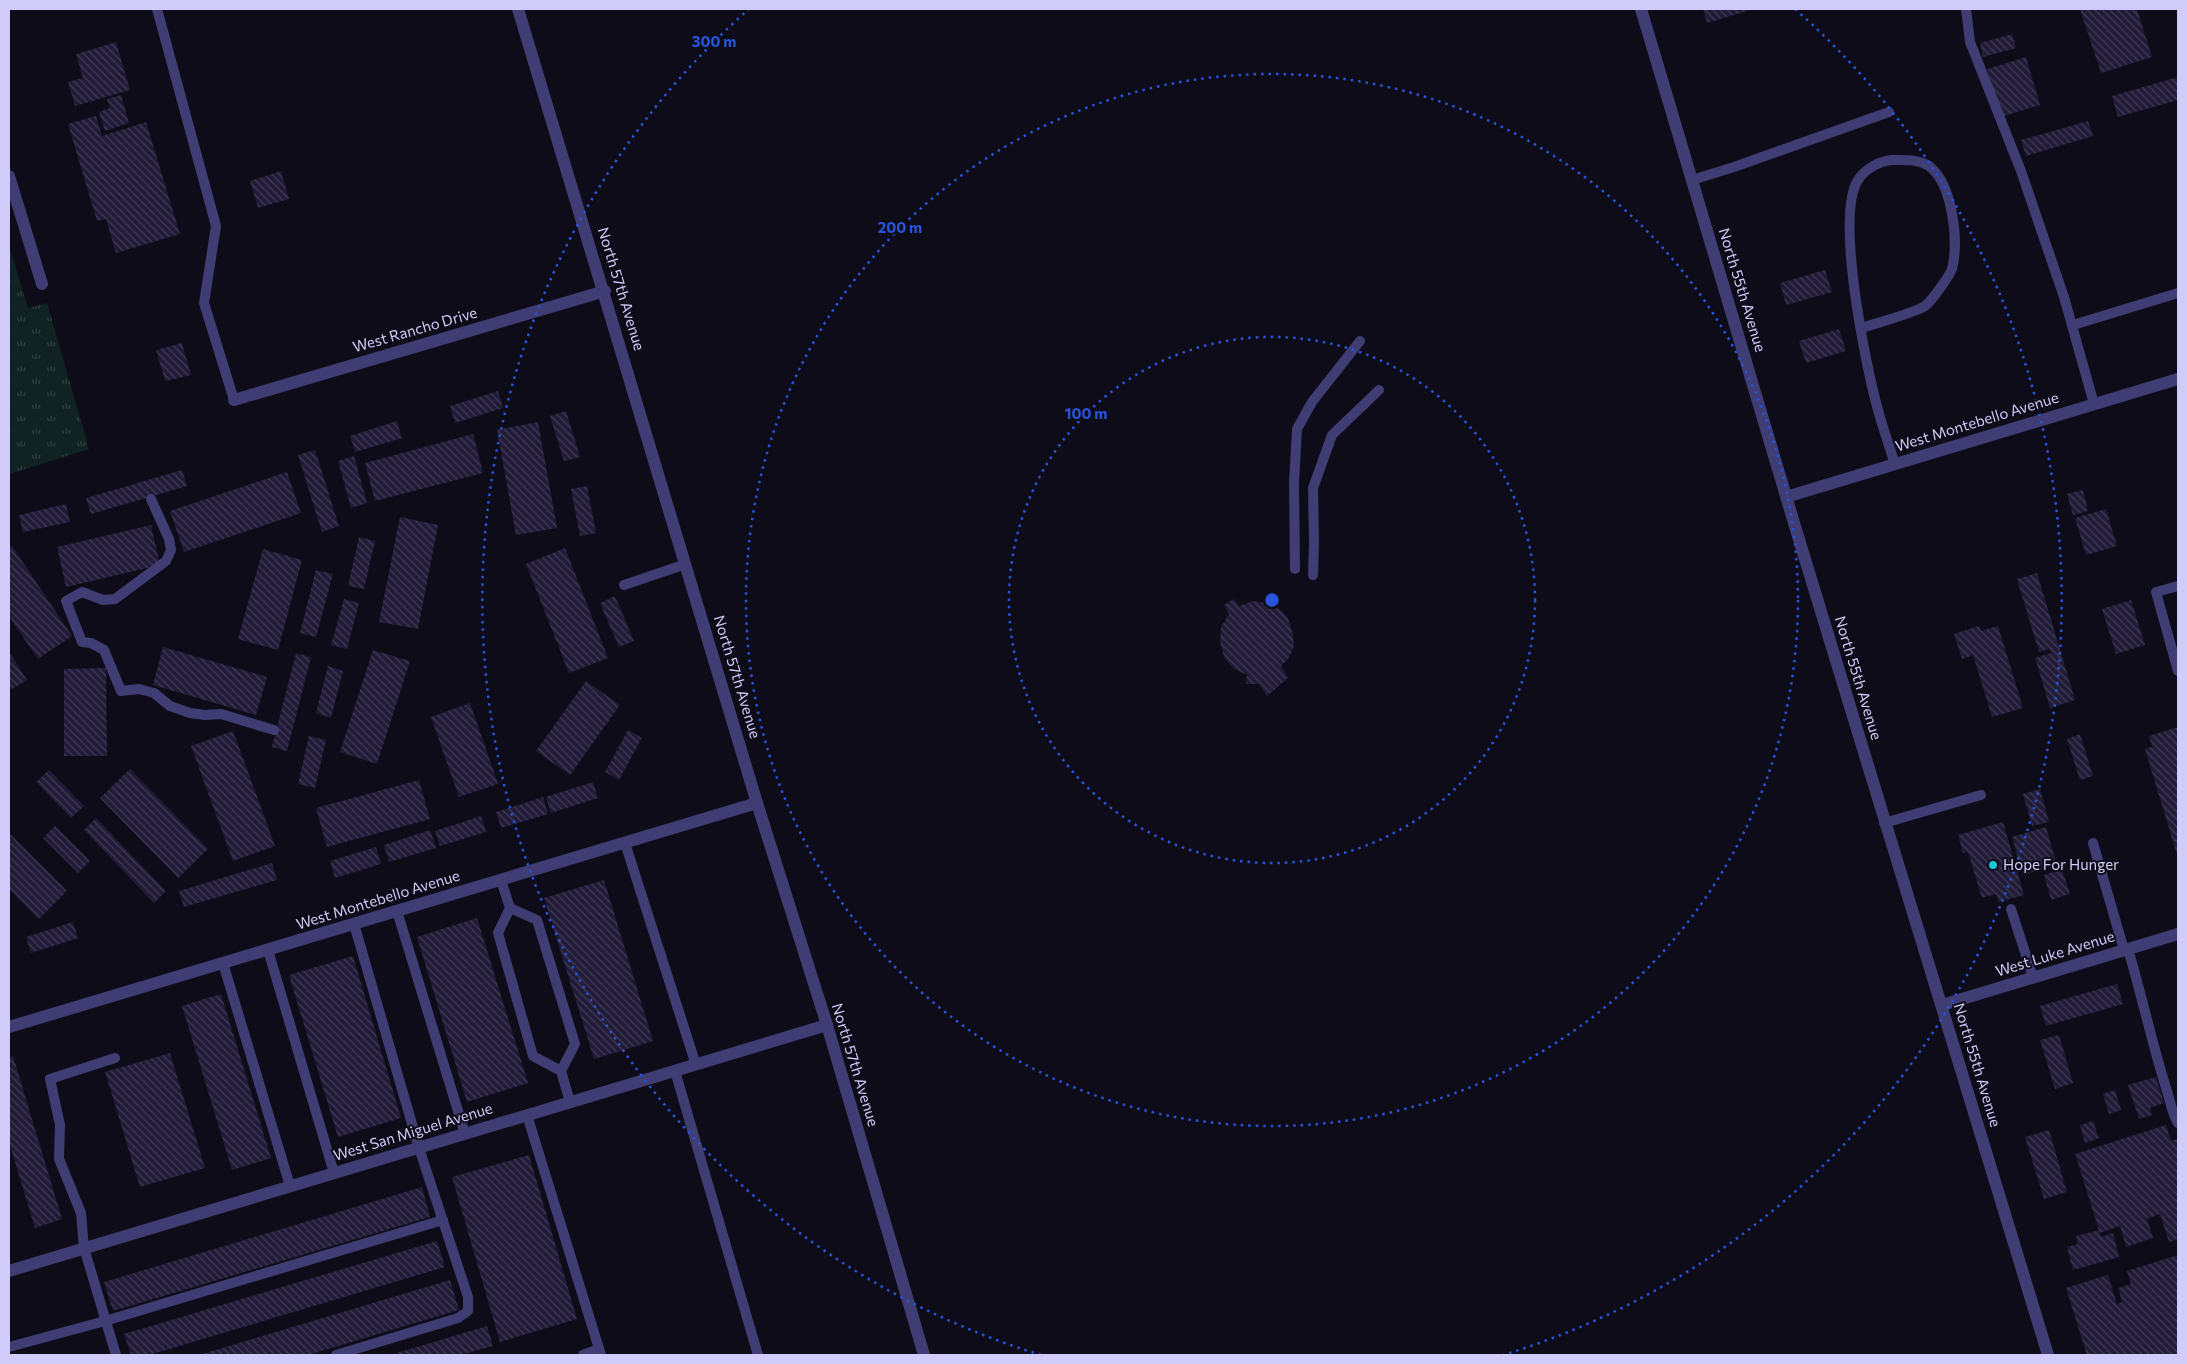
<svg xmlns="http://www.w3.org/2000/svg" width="2187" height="1364" viewBox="0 0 2187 1364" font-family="Commissioner,sans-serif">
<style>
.park{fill:url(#park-tufts)}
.building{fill:url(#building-back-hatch)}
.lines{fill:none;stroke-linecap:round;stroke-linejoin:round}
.service{stroke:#3f3d73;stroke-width:10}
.minor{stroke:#3f3d73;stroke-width:12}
.tertiary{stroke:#3f3d73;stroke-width:12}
.ring{fill:none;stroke:#2654da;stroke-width:2.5;stroke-dasharray:2.5 5}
.poi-dot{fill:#1ac4d6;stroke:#0f0c19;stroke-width:2}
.labels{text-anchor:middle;stroke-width:4;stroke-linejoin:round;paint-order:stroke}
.street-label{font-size:15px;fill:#d0cbf9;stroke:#0f0c19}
.poi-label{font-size:15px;fill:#d0cbf9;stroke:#0f0c19;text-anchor:start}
.centre{fill:#2654da;stroke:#0f0c19;stroke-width:2.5}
.ring-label{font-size:15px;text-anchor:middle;font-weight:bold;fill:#2654da;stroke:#0f0c19;stroke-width:4;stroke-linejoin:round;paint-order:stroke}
</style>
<defs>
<pattern id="park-tufts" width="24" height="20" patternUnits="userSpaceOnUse" patternTransform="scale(1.25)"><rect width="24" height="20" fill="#102322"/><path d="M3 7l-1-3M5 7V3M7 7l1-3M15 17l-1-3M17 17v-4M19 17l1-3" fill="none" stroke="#324243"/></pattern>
<pattern id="building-back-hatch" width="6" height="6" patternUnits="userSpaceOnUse" patternTransform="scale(1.25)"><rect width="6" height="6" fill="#211b38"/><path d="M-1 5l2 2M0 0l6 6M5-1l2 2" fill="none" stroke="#403b56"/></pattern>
</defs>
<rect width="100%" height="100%" fill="#0f0c19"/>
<path class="park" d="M 9,246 L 28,308 L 47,303 L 89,449 L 9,474 Z"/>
<g class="building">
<path d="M 1703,9 L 1754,9 L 1707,23 Z"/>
<path d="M 2080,9 L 2137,9 L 2152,57 L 2101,73 Z"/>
<path d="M 2012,34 L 2016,48 L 1983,57 L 1980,43 Z"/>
<path d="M 116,42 L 130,90 L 75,106 L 68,82 L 83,78 L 76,54 Z"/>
<path d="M 2026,57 L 2040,105 L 2001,117 L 1987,69 Z"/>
<path d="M 2178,77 L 2178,100 L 2118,117 L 2112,96 Z"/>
<path d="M 121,95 L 129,123 L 105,131 L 99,112 L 110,108 L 107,99 Z"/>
<path d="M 96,116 L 102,136 L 146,122 L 180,234 L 116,253 L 106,219 L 97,221 L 68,124 Z"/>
<path d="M 2088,121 L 2093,136 L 2026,156 L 2021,140 Z"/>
<path d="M 281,171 L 289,199 L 258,208 L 250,181 Z"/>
<path d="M 1825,270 L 1832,292 L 1786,305 L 1780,283 Z"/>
<path d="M 1839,329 L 1846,351 L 1806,363 L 1799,341 Z"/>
<path d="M 182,343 L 191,375 L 165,381 L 156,350 Z"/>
<path d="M 498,391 L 503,408 L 455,423 L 450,406 Z"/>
<path d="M 566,411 L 580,457 L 564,461 L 550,416 Z"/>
<path d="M 397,421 L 402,438 L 355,452 L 350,436 Z"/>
<path d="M 538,422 L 557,528 L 516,535 L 497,430 Z"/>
<path d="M 473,434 L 483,473 L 375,501 L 365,463 Z"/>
<path d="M 315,450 L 339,526 L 322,532 L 298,455 Z"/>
<path d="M 354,456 L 367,503 L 351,508 L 338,461 Z"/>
<path d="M 182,470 L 187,486 L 91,514 L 86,498 Z"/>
<path d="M 287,472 L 301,513 L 184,552 L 170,511 Z"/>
<path d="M 587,486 L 596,533 L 580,536 L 571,489 Z"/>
<path d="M 2083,490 L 2088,511 L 2073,515 L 2067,494 Z"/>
<path d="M 66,504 L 70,522 L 23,532 L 19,515 Z"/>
<path d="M 2106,509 L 2117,546 L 2086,555 L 2075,518 Z"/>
<path d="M 400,517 L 438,525 L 418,629 L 379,622 Z"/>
<path d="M 151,525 L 160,565 L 66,587 L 57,547 Z"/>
<path d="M 359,537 L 375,541 L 364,589 L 348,586 Z"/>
<path d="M 12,546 L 72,636 L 38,659 L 9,616 L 9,548 Z"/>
<path d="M 565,548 L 608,658 L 569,673 L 526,564 Z"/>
<path d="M 263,549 L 302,560 L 278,650 L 238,639 Z"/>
<path d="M 316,570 L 333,574 L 316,637 L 300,633 Z"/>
<path d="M 2037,573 L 2075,700 L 2050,708 L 2035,658 L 2051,653 L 2049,649 L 2039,652 L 2017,579 Z"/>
<path d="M 615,596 L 634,641 L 619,647 L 600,603 Z"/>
<path d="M 344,599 L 359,603 L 347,649 L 331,645 Z"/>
<path d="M 1234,599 L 1239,606 L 1253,601 L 1268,603 L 1281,610 L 1288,618 L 1293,635 L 1294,646 L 1288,659 L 1281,666 L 1288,678 L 1267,696 L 1259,684 L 1246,684 L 1247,675 L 1233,668 L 1224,657 L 1220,641 L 1221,627 L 1229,614 L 1224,605 Z"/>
<path d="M 2131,600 L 2145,645 L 2116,654 L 2102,609 Z"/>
<path d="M 1979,626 L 1981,631 L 1998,626 L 2023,708 L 1992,717 L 1973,655 L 1962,659 L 1954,634 Z"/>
<path d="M 163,647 L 267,677 L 256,715 L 153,685 Z"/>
<path d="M 373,650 L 410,661 L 377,764 L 340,752 Z"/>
<path d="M 9,652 L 27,680 L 12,689 L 9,684 Z"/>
<path d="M 296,653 L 311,657 L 287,751 L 272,747 Z"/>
<path d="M 328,666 L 343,671 L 331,718 L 316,713 Z"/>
<path d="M 106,668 L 107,756 L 64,756 L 64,669 Z"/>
<path d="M 586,681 L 620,705 L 570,775 L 536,751 Z"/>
<path d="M 470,703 L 498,784 L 459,797 L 431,717 Z"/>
<path d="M 2178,727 L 2178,858 L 2145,749 L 2152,747 L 2149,736 Z"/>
<path d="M 628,730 L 642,738 L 619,780 L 605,772 Z"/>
<path d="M 233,731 L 275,846 L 233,861 L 191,746 Z"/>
<path d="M 2080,734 L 2093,776 L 2080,780 L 2067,739 Z"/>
<path d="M 309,736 L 326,740 L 315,788 L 298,784 Z"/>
<path d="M 130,769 L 208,849 L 178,878 L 100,798 Z"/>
<path d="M 49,770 L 84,806 L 71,818 L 36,782 Z"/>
<path d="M 419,780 L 430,819 L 327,847 L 316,808 Z"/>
<path d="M 593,782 L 598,798 L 551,813 L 546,797 Z"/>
<path d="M 2040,789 L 2049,822 L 2032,826 L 2023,794 Z"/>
<path d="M 543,797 L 548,814 L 501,828 L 496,812 Z"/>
<path d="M 481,816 L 486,832 L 440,846 L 435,831 Z"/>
<path d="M 96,818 L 166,891 L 154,903 L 84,830 Z"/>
<path d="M 2003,822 L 2024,895 L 1999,902 L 1996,894 L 1982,898 L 1968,852 L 1963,853 L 1958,835 Z"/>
<path d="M 55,826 L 90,861 L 78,873 L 43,838 Z"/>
<path d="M 2046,827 L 2057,865 L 2023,875 L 2012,837 Z"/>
<path d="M 430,830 L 436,848 L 389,862 L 384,845 Z"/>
<path d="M 9,833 L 67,891 L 39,919 L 9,889 Z"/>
<path d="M 376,847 L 381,864 L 335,878 L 330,861 Z"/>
<path d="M 272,863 L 277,880 L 184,907 L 179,891 Z"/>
<path d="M 2062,869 L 2070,894 L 2051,900 L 2044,875 Z"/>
<path d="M 604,880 L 653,1041 L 594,1059 L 544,898 Z"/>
<path d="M 477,918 L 528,1083 L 467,1102 L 417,937 Z"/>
<path d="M 73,922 L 78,938 L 31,953 L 26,937 Z"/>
<path d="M 353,956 L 401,1118 L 338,1137 L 289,975 Z"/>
<path d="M 2117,984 L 2123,1004 L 2046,1026 L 2040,1006 Z"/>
<path d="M 221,994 L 271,1158 L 232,1170 L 182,1006 Z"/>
<path d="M 2059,1035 L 2073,1083 L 2055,1089 L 2040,1040 Z"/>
<path d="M 170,1053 L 205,1168 L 140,1187 L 105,1072 Z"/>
<path d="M 13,1056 L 62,1219 L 35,1228 L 9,1142 L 9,1058 Z"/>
<path d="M 2156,1077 L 2164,1103 L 2150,1108 L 2152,1115 L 2139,1119 L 2128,1085 Z"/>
<path d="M 2115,1090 L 2121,1110 L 2109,1114 L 2103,1094 Z"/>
<path d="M 2093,1121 L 2099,1138 L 2085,1143 L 2080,1125 Z"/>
<path d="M 2166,1125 L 2171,1141 L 2178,1139 L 2178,1239 L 2169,1242 L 2160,1214 L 2147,1219 L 2153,1238 L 2126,1247 L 2120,1226 L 2100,1233 L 2101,1237 L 2113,1233 L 2119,1257 L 2073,1270 L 2067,1247 L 2078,1244 L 2076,1236 L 2099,1230 L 2075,1154 Z"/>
<path d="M 2049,1130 L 2067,1192 L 2044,1199 L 2025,1137 Z"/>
<path d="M 529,1155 L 577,1319 L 500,1342 L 452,1177 Z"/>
<path d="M 422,1187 L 430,1217 L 113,1311 L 104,1282 Z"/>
<path d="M 437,1241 L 445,1267 L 149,1355 L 131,1355 L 124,1334 Z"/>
<path d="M 2178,1255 L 2178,1355 L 2087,1355 L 2066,1288 L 2108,1275 L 2117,1304 L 2122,1302 L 2118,1288 L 2131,1284 L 2127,1271 Z"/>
<path d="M 450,1280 L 459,1310 L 308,1355 L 199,1355 Z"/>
<path d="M 487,1326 L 493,1346 L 460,1355 L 390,1355 Z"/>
</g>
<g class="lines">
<g class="service">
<path d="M 157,9 L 216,226 L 204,303 L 234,400"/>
<path d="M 1966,9 L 1970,42 L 2021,171 L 2064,297 L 2094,404"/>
<path d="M 1692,180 L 1734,167 L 1889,112"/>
<path d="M 2073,325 L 2178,293"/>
<path d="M 1861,328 C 1874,324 1917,312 1925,306 C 1931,302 1950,275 1952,269 C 1959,242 1953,184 1929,166 C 1918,159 1905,160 1892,160 C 1879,161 1865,169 1858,180 C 1835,216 1866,367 1878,410 C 1883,428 1889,446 1895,464"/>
<path d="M 151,499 L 169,539 L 171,550 L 166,561 L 115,599 L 103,600 L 82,592 L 66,601 L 82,642 L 91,643 L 104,650 L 121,691 L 139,689 L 154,693 L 170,706 L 190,713 L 205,715 L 221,714 L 274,730"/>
<path d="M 1295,569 L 1294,483 L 1297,429 L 1312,402 L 1360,341"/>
<path d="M 1313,575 L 1314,542 L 1313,488 L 1332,435 L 1379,390"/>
<path d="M 624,585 L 686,564"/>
<path d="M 2178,586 L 2156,592 L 2178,671"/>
<path d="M 1884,823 L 1981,795"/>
<path d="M 625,843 L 696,1065"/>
<path d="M 2093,843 L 2124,950"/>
<path d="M 501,880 L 510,908 L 498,933 L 533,1056 L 561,1071 L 570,1102"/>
<path d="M 510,908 L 537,920 L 575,1044 L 561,1071"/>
<path d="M 2011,909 L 2033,977"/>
<path d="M 397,911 L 465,1134"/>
<path d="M 2128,949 C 2142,996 2152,1044 2167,1091 C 2170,1100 2173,1117 2178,1123"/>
<path d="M 268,950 L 334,1173"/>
<path d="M 223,963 L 290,1186"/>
<path d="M 115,1058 L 50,1079 L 60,1125 L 59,1159 L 81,1213 L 84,1248 L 116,1355"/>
<path d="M 675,1071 L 758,1355"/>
<path d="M 527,1115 L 601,1355"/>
<path d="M 9,1347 L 105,1321 L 443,1220"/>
<path d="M 336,1355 L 458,1318 L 468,1311 L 468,1297 L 419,1148 L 354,924"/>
<path d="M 583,1355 L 599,1349"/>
</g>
<g class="minor">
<path d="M 9,176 L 42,284"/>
<path d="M 234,400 L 605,291"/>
<path d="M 1786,497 L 2178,379"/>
<path d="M 1942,1005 L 2178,934"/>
<path d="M 9,1027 L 757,803"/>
<path d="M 9,1271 L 827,1025"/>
</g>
<g class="tertiary">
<path d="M 518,9 L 757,803 L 827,1025 L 924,1355"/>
<path d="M 1641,9 L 1794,523 L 2048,1355"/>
</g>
</g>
<g class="ring">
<circle cx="1272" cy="600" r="263"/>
<circle cx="1272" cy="600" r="526"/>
<path d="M1041 1355A789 789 0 0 1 749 9M1795 9A789 789 0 0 1 1503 1355"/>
</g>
<circle class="poi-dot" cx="1993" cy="865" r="5"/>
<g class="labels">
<g class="street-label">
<text transform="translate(621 289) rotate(73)" y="5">North 57th Avenue</text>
<text transform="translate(1742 290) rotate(73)" y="5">North 55th Avenue</text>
<text transform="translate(415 330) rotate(-16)" y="5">West Rancho Drive</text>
<text transform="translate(1977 422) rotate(-17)" y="5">West Montebello Avenue</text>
<text transform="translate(737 677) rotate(73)" y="5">North 57th Avenue</text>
<text transform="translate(1858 678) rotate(73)" y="5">North 55th Avenue</text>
<text transform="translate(378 900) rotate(-17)" y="5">West Montebello Avenue</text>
<text transform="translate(2055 954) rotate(-17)" y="5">West Luke Avenue</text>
<text transform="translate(855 1065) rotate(73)" y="5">North 57th Avenue</text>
<text transform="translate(1977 1065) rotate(73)" y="5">North 55th Avenue</text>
<text transform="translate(413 1132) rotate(-17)" y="5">West San Miguel Avenue</text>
</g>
<g class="poi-label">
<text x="2003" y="870">Hope For Hunger</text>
</g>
</g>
<circle cx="1272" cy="600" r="8" class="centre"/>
<g class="ring-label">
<text x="714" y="47">300 m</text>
<text x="900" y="233">200 m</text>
<text x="1086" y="419">100 m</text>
</g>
<rect width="2187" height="1364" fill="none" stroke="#d0cbf9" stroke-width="20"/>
</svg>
